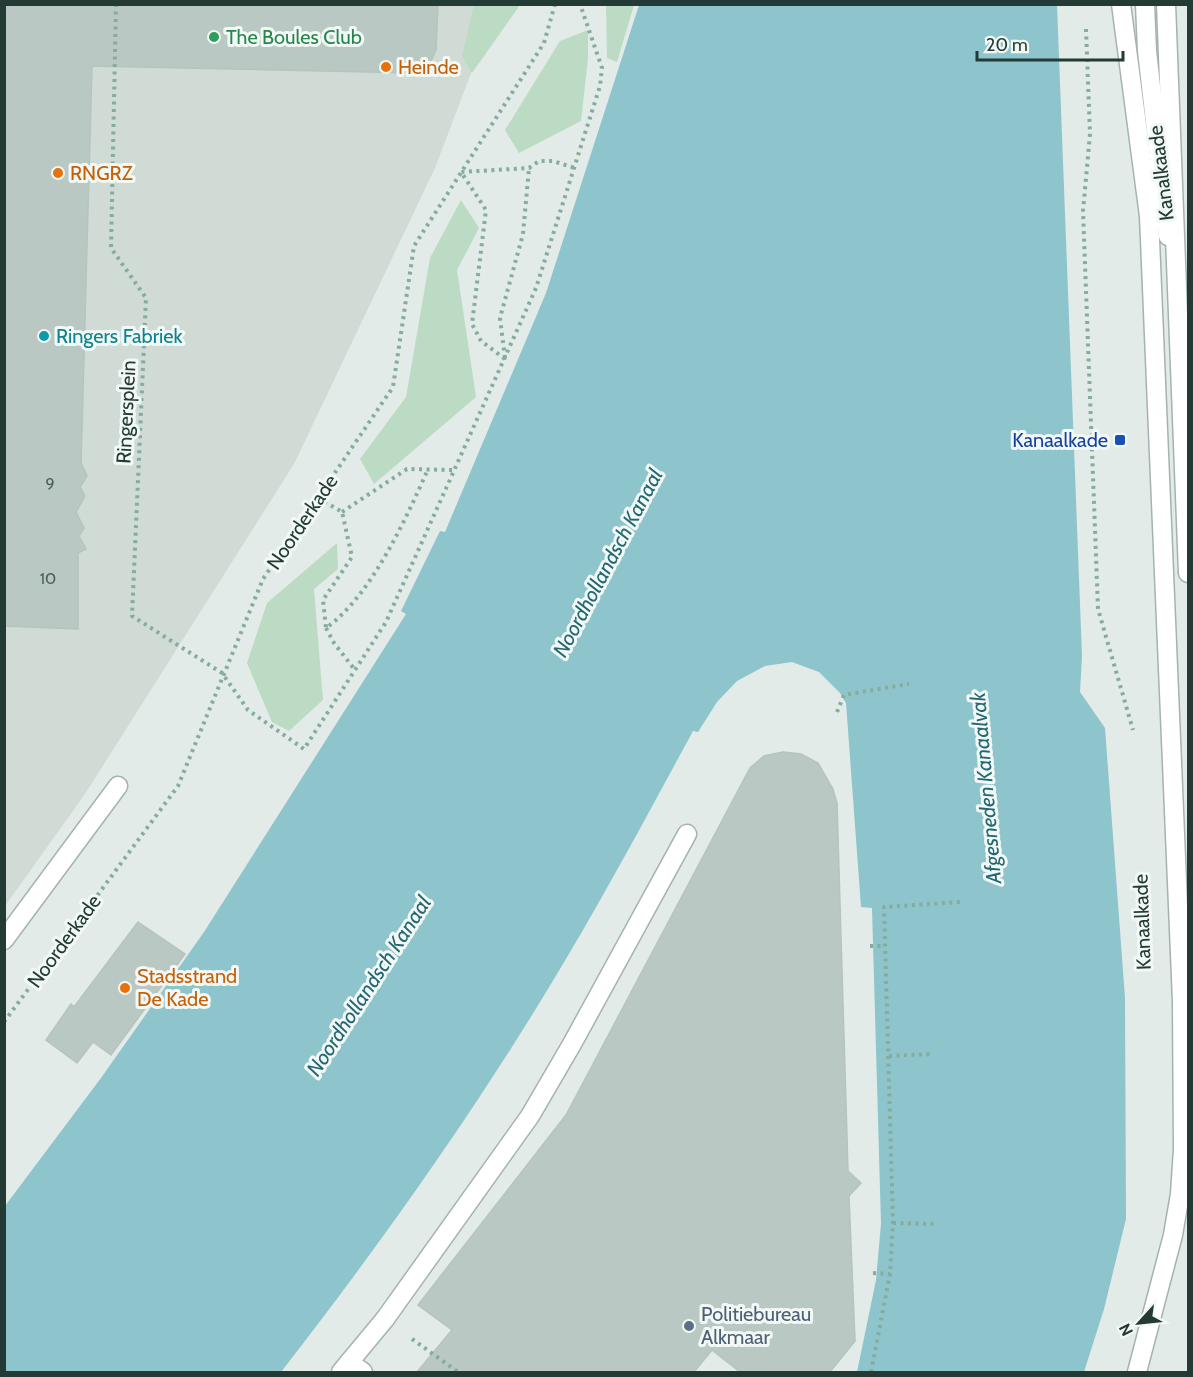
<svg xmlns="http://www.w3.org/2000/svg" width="1193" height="1377" viewBox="0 0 1193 1377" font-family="Cabin,sans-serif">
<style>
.built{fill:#d0dbd6}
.green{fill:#bcdbc4}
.water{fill:#8ec4cc}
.building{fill:#bac8c3;stroke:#b5c4bd;stroke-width:1.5}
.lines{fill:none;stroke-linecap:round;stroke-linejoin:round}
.service-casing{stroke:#a5b3ae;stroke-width:21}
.minor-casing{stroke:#a5b3ae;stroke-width:21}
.tertiary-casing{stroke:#a5b3ae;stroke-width:21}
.path{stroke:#85ac9f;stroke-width:4;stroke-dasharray:3 4.5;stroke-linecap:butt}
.service{stroke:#fff;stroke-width:18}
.minor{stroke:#fff;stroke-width:18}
.tertiary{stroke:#fff;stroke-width:18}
.leisure-dot{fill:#2e9e5b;stroke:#f2f8f5;stroke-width:2}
.food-dot{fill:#e8710a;stroke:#f2f8f5;stroke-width:2}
.culture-dot{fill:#0f9aa8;stroke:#f2f8f5;stroke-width:2}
.transit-dot{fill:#1a4fb4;stroke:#f2f8f5;stroke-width:2}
.service-dot{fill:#5c6f8a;stroke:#f2f8f5;stroke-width:2}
.labels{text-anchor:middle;stroke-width:6;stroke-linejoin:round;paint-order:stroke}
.number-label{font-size:16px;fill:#495e58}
.leisure-label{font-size:20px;fill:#27864d;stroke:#f2f8f5;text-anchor:start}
.food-label{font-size:20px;fill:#c56008;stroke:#f2f8f5;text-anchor:start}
.street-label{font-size:20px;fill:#233b34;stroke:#f2f8f5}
.culture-label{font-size:20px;fill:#0d838f;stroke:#f2f8f5;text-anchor:start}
.transit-label{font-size:20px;fill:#164399;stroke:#f2f8f5;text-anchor:end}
.service-label{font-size:20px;fill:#4e5e75;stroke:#f2f8f5;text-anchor:start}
.water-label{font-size:21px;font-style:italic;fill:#226772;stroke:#f2f8f5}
</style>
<rect width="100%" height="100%" fill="#e2ebe7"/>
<path class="built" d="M 5,5 L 497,5 L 435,168 L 294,464 L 85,794 L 5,906 Z"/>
<g class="green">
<path d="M 474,5 L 520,5 L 472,73 L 462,56 Z"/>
<path d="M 606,5 L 634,5 L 617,62 L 607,58 Z"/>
<path d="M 588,30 L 588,58 L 581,121 L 519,153 L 505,130 L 560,41 Z"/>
<path d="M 461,200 L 479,228 L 457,270 L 476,397 L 374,484 L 360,459 L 406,397 L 430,258 Z"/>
<path d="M 337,543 L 338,569 L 314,589 L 323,700 L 289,731 L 272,722 L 247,663 L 267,603 Z"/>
</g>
<path class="water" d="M 639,5 L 1057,5 L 1082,656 L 1080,692 L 1105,728 L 1125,998 L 1126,1219 L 1104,1309 L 1084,1372 L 857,1372 L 876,1280 L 881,1224 L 872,908 L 861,907 L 846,703 L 840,693 L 819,672 L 792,662 L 765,666 L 737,681 L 717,702 L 698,732 L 693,731 C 662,788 631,846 599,902 C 506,1067 397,1223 281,1372 L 5,1372 L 5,1206 L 101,1078 L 204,932 L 406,614 L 401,611 L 440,531 L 445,532 L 546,293 Z"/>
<g class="building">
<path d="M 4,4 L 438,4 L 436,50 L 429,65 L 415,73 L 92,66 L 81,463 L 87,476 L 80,487 L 85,496 L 76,512 L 84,528 L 79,536 L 86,549 L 78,553 L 78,629 L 4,626 Z"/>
<path d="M 783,752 L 801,754 L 818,763 L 833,789 L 837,803 L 848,1171 L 861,1183 L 849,1196 L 855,1341 L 830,1372 L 740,1372 L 712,1350 L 694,1372 L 417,1372 L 452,1330 L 418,1305 L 566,1115 L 750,768 L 764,756 Z"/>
<path d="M 138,922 L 185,954 L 111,1055 L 93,1042 L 77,1063 L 46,1040 L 71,1004 L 74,1007 Z"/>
</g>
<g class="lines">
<defs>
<g id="service">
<path d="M 1145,4 L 1147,51 L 1168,236"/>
<path d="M 4,940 L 118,786"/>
<path d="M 385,1319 L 530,1116 L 572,1044 L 687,834"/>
<path d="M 349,1362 L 363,1372"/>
</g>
<path id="minor" d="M 341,1372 L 385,1319"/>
<g id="tertiary">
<path d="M 1121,4 L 1149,216 L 1182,1001 L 1183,1149 L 1180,1194 L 1173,1235 L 1137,1372"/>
<path d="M 1166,4 L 1188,573"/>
</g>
</defs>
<use href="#service" class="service-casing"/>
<use href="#minor" class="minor-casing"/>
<use href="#tertiary" class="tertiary-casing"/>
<g class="path">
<path d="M 116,4 L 111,248 L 146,298 L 132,616 L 222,673 L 248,710 L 304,749 L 386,622 L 536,288 L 600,86 L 602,68 L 580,4"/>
<path d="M 1086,29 L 1090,134 L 1083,211 L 1098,609 L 1133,730"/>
<path d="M 505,358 L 500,318 L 523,234 L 529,168"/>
<path d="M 505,359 L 481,341 L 472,324 L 486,210 L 461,172 L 529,168 L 539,161 L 553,161 L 575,168"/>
<path d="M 1092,442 L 1120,440"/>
<path d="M 318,498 L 342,512 L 352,557 L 323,600 L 326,628 C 371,596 406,519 428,469"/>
<path d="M 342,512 L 407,469 L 454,470"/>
<path d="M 326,628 L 334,643 L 355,670"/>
<path d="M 837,712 L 844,695 L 909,684"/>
<path d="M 870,946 L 884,946"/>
<path d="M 4,1022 L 178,786 L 263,579 L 393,387 L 414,246 L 544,43 L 555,4"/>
<path d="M 889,1056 L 930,1054"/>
<path d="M 893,1223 L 936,1224"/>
<path d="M 873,1273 L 890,1274"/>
<path d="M 412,1339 L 458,1372"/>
<path d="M 871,1372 L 890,1274 L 893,1223 L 884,907 L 961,902"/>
</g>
<use href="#service" class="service"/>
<use href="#minor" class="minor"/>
<use href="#tertiary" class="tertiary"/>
</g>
<circle class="leisure-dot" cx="214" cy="37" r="6"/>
<g class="food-dot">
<circle cx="386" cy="67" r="6"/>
<circle cx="58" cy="173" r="6"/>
<circle cx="125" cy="988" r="6"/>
</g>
<circle class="culture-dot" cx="44" cy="336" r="6"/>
<rect class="transit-dot" x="1114" y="434" width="12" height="12" rx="3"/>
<circle class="service-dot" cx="689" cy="1326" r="6"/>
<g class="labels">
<g class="number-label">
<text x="50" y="489">9</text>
<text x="48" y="584">10</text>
</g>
<g class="leisure-label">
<text x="226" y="44">The Boules Club</text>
</g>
<g class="food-label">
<text x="398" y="74">Heinde</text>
<text x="70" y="180">RNGRZ</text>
<text x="137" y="983">Stadsstrand<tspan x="137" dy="23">De Kade</tspan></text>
</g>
<g class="street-label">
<text transform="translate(1161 173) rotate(-97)" y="7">Kanalkaade</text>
<text transform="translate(126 412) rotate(-87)" y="7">Ringersplein</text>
<text transform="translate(302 522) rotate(-56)" y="7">Noorderkade</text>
<text transform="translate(1142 922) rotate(-92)" y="7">Kanaalkade</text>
<text transform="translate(64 941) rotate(-54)" y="7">Noorderkade</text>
</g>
<g class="culture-label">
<text x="56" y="343">Ringers Fabriek</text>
</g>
<g class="transit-label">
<text x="1108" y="447">Kanaalkade</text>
</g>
<g class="service-label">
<text x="701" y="1321">Politiebureau<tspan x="701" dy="23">Alkmaar</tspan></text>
</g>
<g class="water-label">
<text transform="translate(608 563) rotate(-62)" y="7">Noordhollandsch Kanaal</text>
<text transform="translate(986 788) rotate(-95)" y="7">Afgesneden Kanaalvak</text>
<text transform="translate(369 986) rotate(-57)" y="7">Noordhollandsch Kanaal</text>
</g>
</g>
<rect width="1193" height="1377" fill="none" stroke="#233b34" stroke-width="12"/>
<g transform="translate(1139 1323) rotate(243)" stroke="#f2f8f5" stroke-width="4.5" paint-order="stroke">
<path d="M0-4.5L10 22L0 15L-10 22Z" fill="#233b34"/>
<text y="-9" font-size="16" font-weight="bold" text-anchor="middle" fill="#233b34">N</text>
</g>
<path d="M977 51v9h146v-9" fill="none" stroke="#233b34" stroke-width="3"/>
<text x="986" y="51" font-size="18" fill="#233b34" stroke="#f2f8f5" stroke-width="4.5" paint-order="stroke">20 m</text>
</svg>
